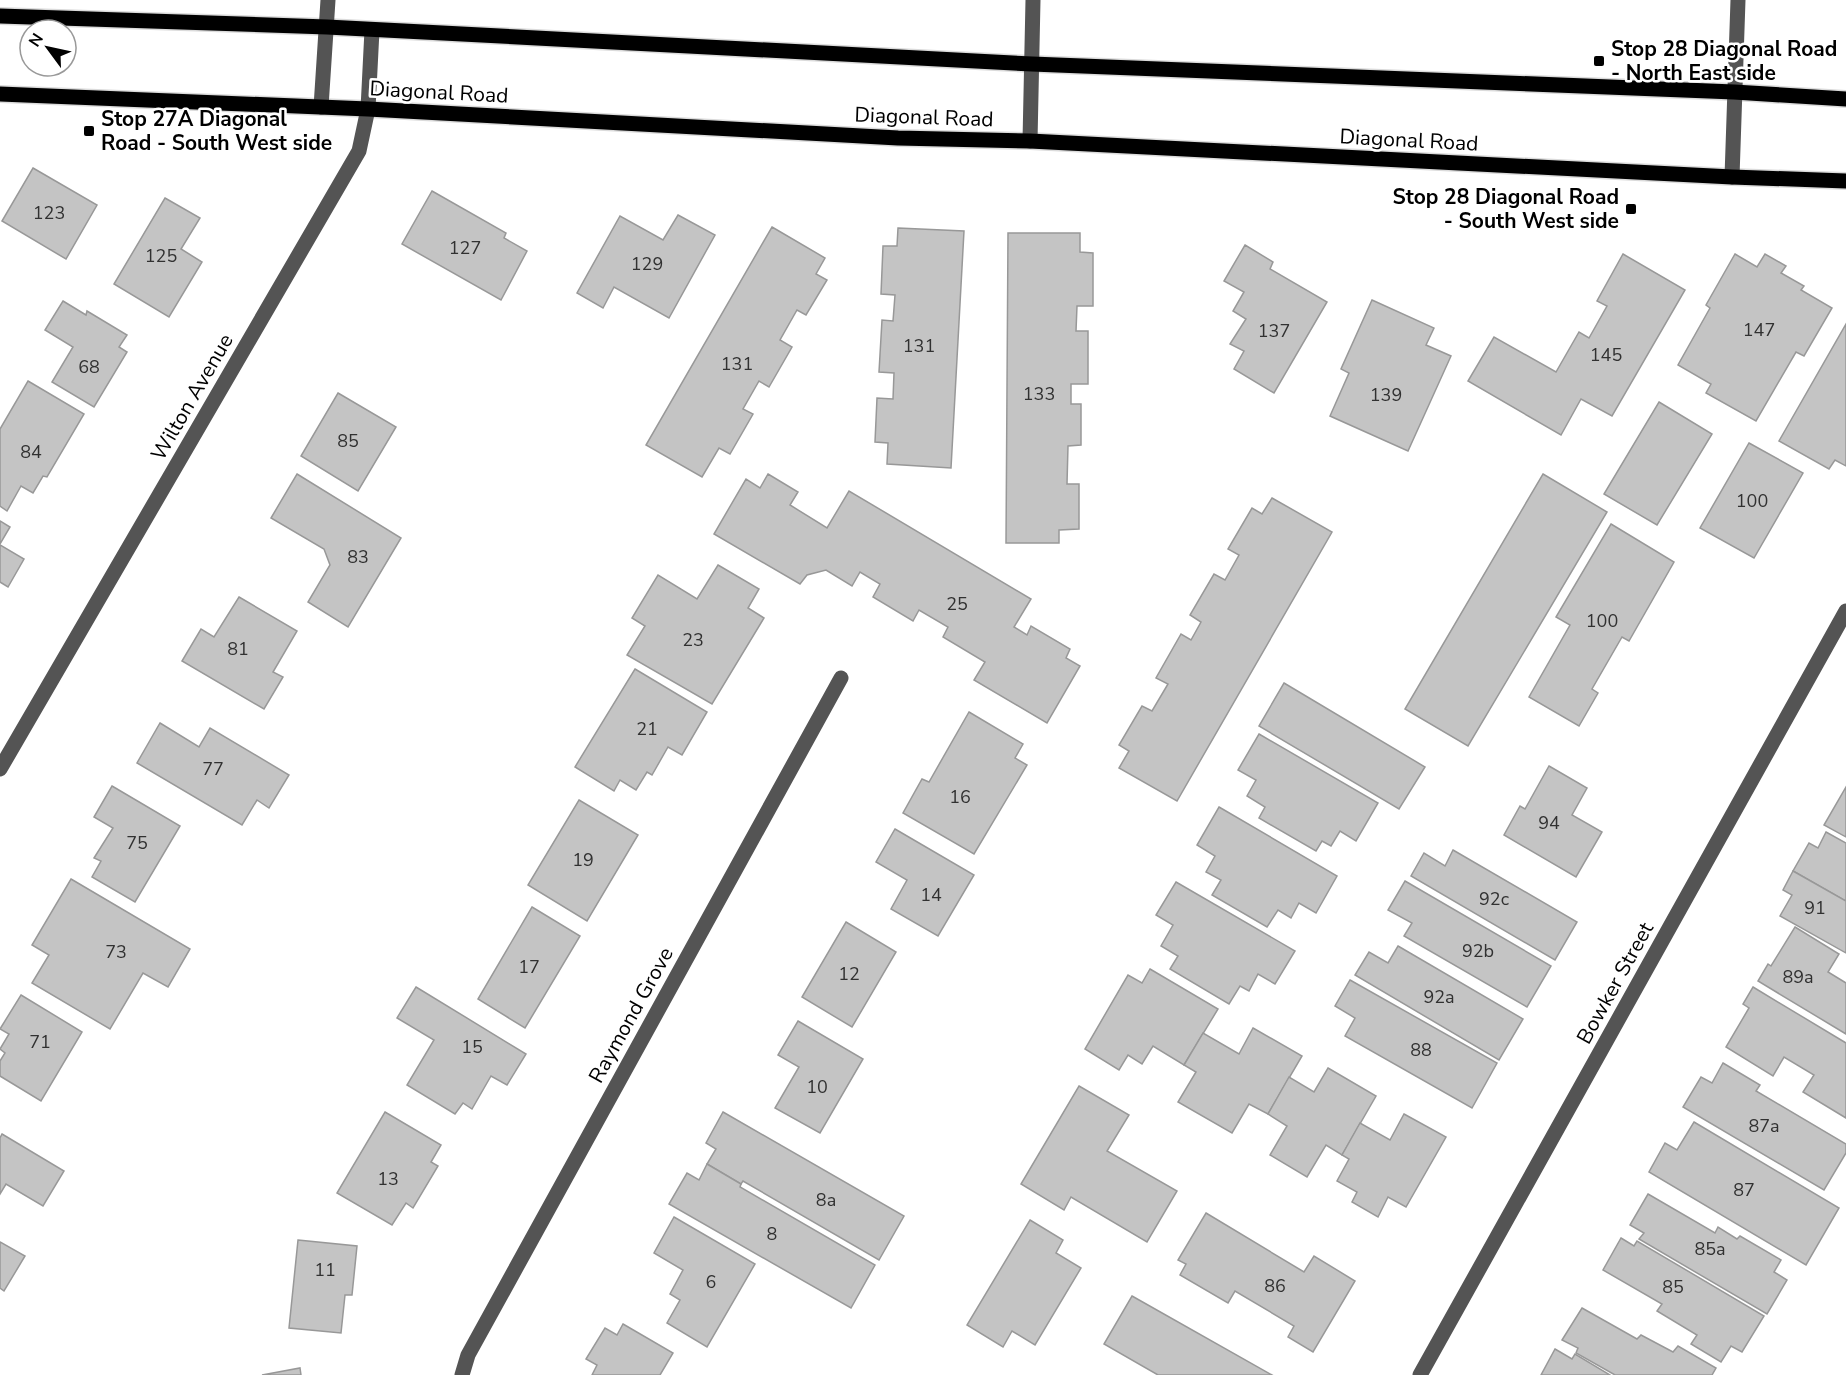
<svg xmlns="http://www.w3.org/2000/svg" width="1846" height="1375" viewBox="0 0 1846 1375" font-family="'Nunito Sans',sans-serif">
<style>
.building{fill:#c4c4c4;stroke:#989898;stroke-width:1.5}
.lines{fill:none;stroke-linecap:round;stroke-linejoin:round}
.major-casing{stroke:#dbdbdb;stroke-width:18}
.minor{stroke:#545454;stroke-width:15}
.major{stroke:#000;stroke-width:15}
.poi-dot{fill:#000;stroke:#fff;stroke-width:2}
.labels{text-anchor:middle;stroke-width:5;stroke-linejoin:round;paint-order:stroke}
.number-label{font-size:18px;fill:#313131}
.poi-label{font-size:21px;font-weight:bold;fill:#000;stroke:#fff;text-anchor:start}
.street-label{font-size:21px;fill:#000;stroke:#fff}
</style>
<rect width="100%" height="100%" fill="#fff"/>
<g class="building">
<path d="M 33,168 L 97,205 L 66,259 L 2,221 Z"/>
<path d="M 432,191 L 506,233 L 504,238 L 527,251 L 501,300 L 402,244 Z"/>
<path d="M 165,198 L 200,218 L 181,249 L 202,262 L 169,317 L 114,284 Z"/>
<path d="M 678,215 L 715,235 L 669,318 L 614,287 L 603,308 L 577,293 L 620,216 L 663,240 Z"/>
<path d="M 772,227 L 825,258 L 816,274 L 827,280 L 806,315 L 797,310 L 780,340 L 792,347 L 769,387 L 759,381 L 743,409 L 753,414 L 730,454 L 719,448 L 702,477 L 646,445 Z"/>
<path d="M 898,228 L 964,231 L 951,468 L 887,464 L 888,443 L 875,442 L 877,398 L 893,399 L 894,373 L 879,372 L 882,320 L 893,321 L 895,295 L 881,294 L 883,246 L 897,246 Z"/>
<path d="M 1008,233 L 1080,233 L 1080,252 L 1093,253 L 1093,306 L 1077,306 L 1076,331 L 1088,331 L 1088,384 L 1071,384 L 1071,404 L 1081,404 L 1081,445 L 1068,446 L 1067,484 L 1079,484 L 1079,529 L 1059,530 L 1059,543 L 1006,543 Z"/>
<path d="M 1245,245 L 1273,262 L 1270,269 L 1327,302 L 1274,393 L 1234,369 L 1244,351 L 1230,344 L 1246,319 L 1233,311 L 1244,292 L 1224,281 Z"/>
<path d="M 1623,254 L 1685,290 L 1612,416 L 1581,399 L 1561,435 L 1468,381 L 1494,337 L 1556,372 L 1579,332 L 1589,338 L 1607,306 L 1597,301 Z"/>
<path d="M 1735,254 L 1757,267 L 1765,254 L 1786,266 L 1781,273 L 1804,286 L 1801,290 L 1832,308 L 1804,356 L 1796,352 L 1756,421 L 1706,393 L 1711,384 L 1678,365 L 1710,308 L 1706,305 Z"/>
<path d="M 1372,300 L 1434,328 L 1426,345 L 1451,356 L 1408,451 L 1330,416 L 1349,373 L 1341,369 Z"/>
<path d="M 63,301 L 86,315 L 87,311 L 127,335 L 119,347 L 127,352 L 94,407 L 52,382 L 73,347 L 45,330 Z"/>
<path d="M 1846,324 L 1846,466 L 1835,460 L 1829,469 L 1779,441 Z"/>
<path d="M 28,381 L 84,414 L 47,477 L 43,476 L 33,493 L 21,486 L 7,511 L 0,506 L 0,429 Z"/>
<path d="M 338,393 L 396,427 L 358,491 L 301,456 Z"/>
<path d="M 1659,402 L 1712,434 L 1657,525 L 1604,494 Z"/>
<path d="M 1749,443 L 1803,473 L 1754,558 L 1700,528 Z"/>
<path d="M 297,474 L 401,538 L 348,627 L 308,602 L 330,565 L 324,549 L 271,518 Z"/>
<path d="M 768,474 L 798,492 L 790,505 L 827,528 L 849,491 L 1031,599 L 1014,627 L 1027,635 L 1031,626 L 1070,649 L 1066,658 L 1080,666 L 1047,723 L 974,680 L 985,662 L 943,637 L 948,627 L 919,610 L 913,621 L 873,597 L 880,584 L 860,572 L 852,586 L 826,570 L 807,575 L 800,584 L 714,534 L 746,479 L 760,488 Z"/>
<path d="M 1543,474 L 1607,512 L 1468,746 L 1405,709 Z"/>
<path d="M 1272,498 L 1332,532 L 1177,801 L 1119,768 L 1129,751 L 1119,745 L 1142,706 L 1152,711 L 1168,684 L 1156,678 L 1181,634 L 1191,640 L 1201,622 L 1190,615 L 1214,574 L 1225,580 L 1239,555 L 1228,549 L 1252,508 L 1262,514 Z"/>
<path d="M 0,521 L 10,527 L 0,544 Z"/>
<path d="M 1611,524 L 1674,562 L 1629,641 L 1622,637 L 1592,689 L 1598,693 L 1579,726 L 1529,697 L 1570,625 L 1556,617 Z"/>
<path d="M 0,545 L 24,559 L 8,587 L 0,582 Z"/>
<path d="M 718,565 L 759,589 L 748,608 L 764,618 L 712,704 L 627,655 L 645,626 L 632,618 L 658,575 L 697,599 Z"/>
<path d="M 239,597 L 297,631 L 273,672 L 283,677 L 264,709 L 182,661 L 201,629 L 214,637 Z"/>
<path d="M 635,669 L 707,712 L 682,755 L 668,747 L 652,775 L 647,772 L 636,790 L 620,780 L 614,791 L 575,767 Z"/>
<path d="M 1284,683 L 1425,767 L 1399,809 L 1259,726 Z"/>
<path d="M 969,712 L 1023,744 L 1015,758 L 1027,765 L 974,854 L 903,813 L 922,779 L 929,782 Z"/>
<path d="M 160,723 L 199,747 L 210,728 L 289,775 L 269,808 L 257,800 L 242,825 L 137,763 Z"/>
<path d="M 1259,734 L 1378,803 L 1356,841 L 1340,831 L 1331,846 L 1322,841 L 1316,851 L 1259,818 L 1265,807 L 1247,796 L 1256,780 L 1238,770 Z"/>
<path d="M 1549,766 L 1587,788 L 1572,815 L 1602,832 L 1576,877 L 1504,835 L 1520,806 L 1525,809 Z"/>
<path d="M 112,786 L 180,826 L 135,902 L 92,877 L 101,861 L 94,858 L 113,828 L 94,817 Z"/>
<path d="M 1846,787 L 1846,837 L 1824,825 Z"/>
<path d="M 579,800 L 638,835 L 587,921 L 528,885 Z"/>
<path d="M 1219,807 L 1337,876 L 1316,913 L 1299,903 L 1291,918 L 1278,910 L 1267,927 L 1212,895 L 1221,880 L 1206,872 L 1215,856 L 1197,845 Z"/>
<path d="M 895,829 L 974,875 L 938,936 L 891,909 L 907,880 L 876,862 Z"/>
<path d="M 1826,832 L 1846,843 L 1846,901 L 1793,871 L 1809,843 L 1818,848 Z"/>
<path d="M 1453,850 L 1577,922 L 1555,960 L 1411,876 L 1424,853 L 1445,866 Z"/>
<path d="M 1793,871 L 1846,901 L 1846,953 L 1780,916 L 1792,895 L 1783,890 Z"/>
<path d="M 71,879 L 190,949 L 168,987 L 143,973 L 110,1029 L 32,983 L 49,955 L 32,945 Z"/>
<path d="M 1405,881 L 1551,966 L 1527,1007 L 1404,936 L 1412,923 L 1388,910 Z"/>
<path d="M 1176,882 L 1295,951 L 1275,984 L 1258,974 L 1249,991 L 1240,986 L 1229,1004 L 1170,969 L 1178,956 L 1161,946 L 1173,925 L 1156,915 Z"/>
<path d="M 532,907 L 580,936 L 525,1028 L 478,999 Z"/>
<path d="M 846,922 L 896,952 L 852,1027 L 802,997 Z"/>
<path d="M 1795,927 L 1839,954 L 1828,972 L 1846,983 L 1846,1034 L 1758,981 L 1768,964 L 1771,966 Z"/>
<path d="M 1398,946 L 1523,1019 L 1499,1060 L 1355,975 L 1369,952 L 1388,963 Z"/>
<path d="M 1150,969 L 1218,1009 L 1184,1065 L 1153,1046 L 1142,1064 L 1128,1055 L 1119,1070 L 1085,1049 L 1128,975 L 1142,983 Z"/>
<path d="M 1350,980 L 1497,1063 L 1472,1108 L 1345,1036 L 1355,1018 L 1335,1006 Z"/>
<path d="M 416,987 L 526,1054 L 507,1085 L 491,1076 L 472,1109 L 463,1103 L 455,1114 L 407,1085 L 434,1040 L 397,1018 Z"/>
<path d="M 1753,987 L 1846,1043 L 1846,1118 L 1803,1092 L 1814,1075 L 1784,1057 L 1773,1076 L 1726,1047 L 1749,1008 L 1743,1004 Z"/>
<path d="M 21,995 L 82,1032 L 41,1101 L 0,1076 L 0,1061 L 5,1053 L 0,1049 L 9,1034 L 0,1029 Z"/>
<path d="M 798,1021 L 863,1059 L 820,1133 L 775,1108 L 799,1067 L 778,1055 Z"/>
<path d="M 1253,1028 L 1302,1056 L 1268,1114 L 1249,1104 L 1232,1133 L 1178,1102 L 1196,1072 L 1184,1065 L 1203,1033 L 1239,1054 Z"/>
<path d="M 1723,1063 L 1760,1085 L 1756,1091 L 1846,1144 L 1846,1153 L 1824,1190 L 1683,1107 L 1701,1077 L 1712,1083 Z"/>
<path d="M 1328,1068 L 1376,1096 L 1342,1155 L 1326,1145 L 1307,1177 L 1270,1155 L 1287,1126 L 1268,1114 L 1289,1077 L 1314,1092 Z"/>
<path d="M 1079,1086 L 1129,1115 L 1107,1151 L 1177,1191 L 1147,1242 L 1071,1197 L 1064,1210 L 1021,1184 Z"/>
<path d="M 385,1112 L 441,1145 L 431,1162 L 438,1166 L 413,1208 L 406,1203 L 392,1225 L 337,1193 Z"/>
<path d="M 723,1112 L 904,1216 L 879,1260 L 743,1181 L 741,1184 L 707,1164 L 716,1149 L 706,1143 Z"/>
<path d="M 1404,1114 L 1446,1137 L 1406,1207 L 1388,1197 L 1378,1217 L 1352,1202 L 1357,1192 L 1337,1181 L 1349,1159 L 1342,1155 L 1360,1123 L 1390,1140 Z"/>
<path d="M 1694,1122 L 1839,1208 L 1806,1265 L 1649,1172 L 1665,1143 L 1677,1150 Z"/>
<path d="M 2,1134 L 64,1171 L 43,1206 L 6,1184 L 0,1194 L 0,1138 Z"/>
<path d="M 707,1164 L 741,1184 L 740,1187 L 875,1265 L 851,1308 L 669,1204 L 687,1173 L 699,1180 Z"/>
<path d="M 1648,1194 L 1715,1233 L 1718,1227 L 1737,1239 L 1740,1236 L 1781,1260 L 1774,1272 L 1787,1280 L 1767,1314 L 1639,1239 L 1644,1233 L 1630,1225 Z"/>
<path d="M 1206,1213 L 1304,1272 L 1314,1256 L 1355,1281 L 1313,1352 L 1288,1337 L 1294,1326 L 1235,1291 L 1228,1303 L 1180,1275 L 1186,1264 L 1178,1260 Z"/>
<path d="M 674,1217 L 755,1264 L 707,1347 L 667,1323 L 680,1300 L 670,1294 L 683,1270 L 654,1253 Z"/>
<path d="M 1030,1220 L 1063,1240 L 1056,1253 L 1081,1268 L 1035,1345 L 1012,1331 L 1003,1347 L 967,1325 Z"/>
<path d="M 1621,1238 L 1634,1246 L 1637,1241 L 1764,1316 L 1742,1352 L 1731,1346 L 1721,1362 L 1691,1344 L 1697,1335 L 1657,1311 L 1662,1304 L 1603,1270 Z"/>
<path d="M 298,1240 L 357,1246 L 352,1295 L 345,1295 L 341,1333 L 289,1328 Z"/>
<path d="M 0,1242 L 25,1256 L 4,1291 L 0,1288 Z"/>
<path d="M 1132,1296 L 1272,1375 L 1158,1375 L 1104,1344 Z"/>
<path d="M 1582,1308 L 1637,1339 L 1641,1335 L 1673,1352 L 1678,1346 L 1716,1368 L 1712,1375 L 1615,1375 L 1576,1353 L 1578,1348 L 1562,1340 Z"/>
<path d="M 623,1324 L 673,1353 L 660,1375 L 592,1375 L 597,1365 L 586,1359 L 605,1328 L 617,1335 Z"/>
<path d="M 1555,1349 L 1572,1359 L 1575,1354 L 1610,1375 L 1541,1375 Z"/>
<path d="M 300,1368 L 301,1375 L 262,1375 Z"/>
</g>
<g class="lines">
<defs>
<g id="major">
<path d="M 0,16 L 327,27 L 1032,64 L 1734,92 L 1846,99"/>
<path d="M 0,94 L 368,109 L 898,138 L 1030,141 L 1732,177 L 1846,181"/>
</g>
</defs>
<use href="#major" class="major-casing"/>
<g class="minor">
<path d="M 321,107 L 328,0"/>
<path d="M 1030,141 L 1033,0"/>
<path d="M 1732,177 L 1738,0"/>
<path d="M 0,769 L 359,151 L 368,109 L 372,30"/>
<path d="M 462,1375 L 468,1355 L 841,678"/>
<path d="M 1420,1375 L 1846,611"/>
</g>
<use href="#major" class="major"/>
</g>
<g class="poi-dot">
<rect x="1593" y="55" width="12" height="12" rx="3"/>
<rect x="83" y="125" width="12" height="12" rx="3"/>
<rect x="1625" y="203" width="12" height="12" rx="3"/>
</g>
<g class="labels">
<g class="number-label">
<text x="49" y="219">123</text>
<text x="465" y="254">127</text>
<text x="161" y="262">125</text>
<text x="647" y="270">129</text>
<text x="1759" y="336">147</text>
<text x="1274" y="337">137</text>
<text x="919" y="352">131</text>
<text x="1606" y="361">145</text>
<text x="737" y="370">131</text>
<text x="89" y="373">68</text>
<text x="1039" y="400">133</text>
<text x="1386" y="401">139</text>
<text x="348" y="447">85</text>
<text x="31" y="458">84</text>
<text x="1752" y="507">100</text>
<text x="358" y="563">83</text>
<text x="957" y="610">25</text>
<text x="1602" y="627">100</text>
<text x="693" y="646">23</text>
<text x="238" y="655">81</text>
<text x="647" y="735">21</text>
<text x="213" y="775">77</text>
<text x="960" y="803">16</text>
<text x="1549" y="829">94</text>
<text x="137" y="849">75</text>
<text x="583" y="866">19</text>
<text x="931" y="901">14</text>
<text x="1494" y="905">92c</text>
<text x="1815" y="914">91</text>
<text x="1478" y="957">92b</text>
<text x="116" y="958">73</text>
<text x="529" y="973">17</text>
<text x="849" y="980">12</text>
<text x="1798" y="983">89a</text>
<text x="1439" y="1003">92a</text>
<text x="40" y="1048">71</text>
<text x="472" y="1053">15</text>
<text x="1421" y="1056">88</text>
<text x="817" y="1093">10</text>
<text x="1764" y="1132">87a</text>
<text x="388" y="1185">13</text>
<text x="1744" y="1196">87</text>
<text x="826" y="1206">8a</text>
<text x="772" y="1240">8</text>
<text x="1710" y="1255">85a</text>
<text x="325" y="1276">11</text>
<text x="711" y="1288">6</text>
<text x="1275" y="1292">86</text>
<text x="1673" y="1293">85</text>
</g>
<g class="poi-label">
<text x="1611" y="56">Stop 28 Diagonal Road<tspan x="1611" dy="24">- North East side</tspan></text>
<text x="101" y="126">Stop 27A Diagonal<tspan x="101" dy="24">Road - South West side</tspan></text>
<text x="1619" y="204" text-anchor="end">Stop 28 Diagonal Road<tspan x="1619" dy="24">- South West side</tspan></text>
</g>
<g class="street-label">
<text transform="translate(439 92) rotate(3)" y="7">Diagonal Road</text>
<text transform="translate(924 117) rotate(2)" y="7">Diagonal Road</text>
<text transform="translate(1409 140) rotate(3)" y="7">Diagonal Road</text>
<text transform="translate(192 397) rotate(-60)" y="7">Wilton Avenue</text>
<text transform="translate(1615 983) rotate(-61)" y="7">Bowker Street</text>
<text transform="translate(631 1015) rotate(-61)" y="7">Raymond Grove</text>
</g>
</g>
<g transform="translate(48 48) rotate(303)"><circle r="28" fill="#ffffff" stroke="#999999" stroke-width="1.5"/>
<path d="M0-4.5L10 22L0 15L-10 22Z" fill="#000000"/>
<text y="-9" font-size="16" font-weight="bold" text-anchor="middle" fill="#000000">N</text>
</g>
</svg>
